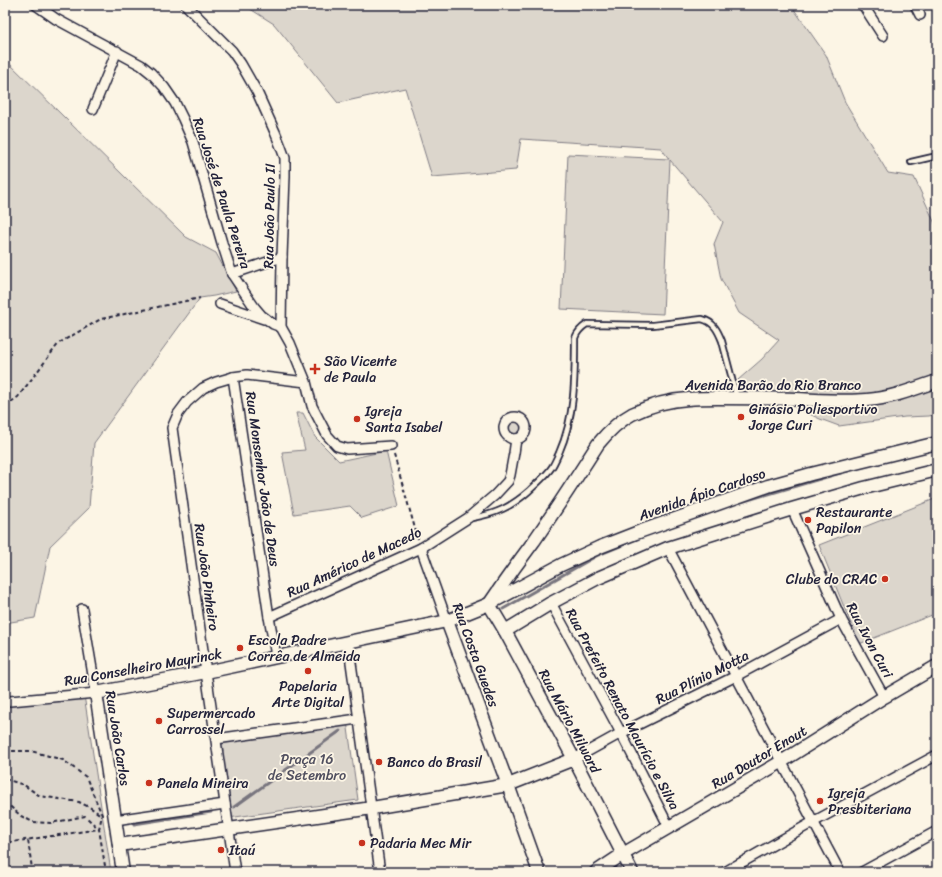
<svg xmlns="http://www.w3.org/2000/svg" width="942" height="877" viewBox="0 0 942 877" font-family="Sriracha,sans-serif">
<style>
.green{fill:#dcd6cc;stroke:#7f7c84}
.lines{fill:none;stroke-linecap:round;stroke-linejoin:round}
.stream{stroke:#78757e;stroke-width:3}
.lane-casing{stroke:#22223b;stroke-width:8}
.street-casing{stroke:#22223b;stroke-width:12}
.secondary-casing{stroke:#22223b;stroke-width:15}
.path{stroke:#22223b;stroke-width:2;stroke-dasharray:4 3;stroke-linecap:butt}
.lane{stroke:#fcf5e5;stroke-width:4.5}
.street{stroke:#fcf5e5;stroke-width:9}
.secondary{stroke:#fcf5e5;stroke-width:12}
.poi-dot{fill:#c8321e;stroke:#fcf5e5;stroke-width:1.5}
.labels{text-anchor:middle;stroke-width:3.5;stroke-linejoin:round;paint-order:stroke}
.street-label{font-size:14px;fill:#22223b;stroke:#fcf5e5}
.poi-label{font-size:14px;fill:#22223b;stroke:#fcf5e5;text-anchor:start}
.park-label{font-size:14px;fill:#504f5f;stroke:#fcf5e5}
</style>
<rect width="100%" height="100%" fill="#fcf5e5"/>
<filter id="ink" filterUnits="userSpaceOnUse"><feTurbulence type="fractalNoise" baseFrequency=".025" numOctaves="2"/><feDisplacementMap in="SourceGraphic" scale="8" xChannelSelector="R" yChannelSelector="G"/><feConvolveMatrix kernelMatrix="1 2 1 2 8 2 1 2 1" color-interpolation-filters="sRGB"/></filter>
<g filter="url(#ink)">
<g class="green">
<path d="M 244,5 L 791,5 L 826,55 L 845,102 L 888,173 L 914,177 L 937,228 L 937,414 L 929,416 L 905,417 L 839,426 L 820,419 L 738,380 L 762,359 L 779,340 L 739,313 L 721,279 L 714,244 L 723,222 L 670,160 L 663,314 L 561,309 L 568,154 L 669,159 L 661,148 L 521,139 L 516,170 L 432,177 L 405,88 L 338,103 L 274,24 Z"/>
<path d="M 5,59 L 186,237 L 216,253 L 236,291 L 214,296 L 200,298 L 94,443 L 89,508 L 50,546 L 35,618 L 5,623 Z"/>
<path d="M 296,413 L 303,413 L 315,437 L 339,461 L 386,451 L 399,506 L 362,518 L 350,506 L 294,514 L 282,452 L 305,450 Z"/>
<circle cx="515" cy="428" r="9"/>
<path d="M 937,498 L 937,613 L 859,644 L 819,545 Z"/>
<path d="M 84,695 L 111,872 L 5,872 L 5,704 Z"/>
<path d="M 347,721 L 358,800 L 228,818 L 220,739 Z"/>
</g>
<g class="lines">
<g class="stream">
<path d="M 741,502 L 847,471"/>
<path d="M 503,609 L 598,555 L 625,544"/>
<path d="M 234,807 L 340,731"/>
<path d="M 134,824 L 211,812"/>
</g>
<defs>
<g id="lane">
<path d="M 911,162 L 937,156"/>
<path d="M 472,518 C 496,514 511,507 529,491 C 537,483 546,476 552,467 C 555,462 557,457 559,453 C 575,417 575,377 575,338 C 577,332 581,328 587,324 L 653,325 L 702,319 C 714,322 718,331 722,341 L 737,398"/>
</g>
<g id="street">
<path d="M 36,5 L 56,19 L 141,65 L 151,73 L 164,87 L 175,103 L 183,119 L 193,142 L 222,243 L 232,274 L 255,308 L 261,315 L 273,324 L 281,327"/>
<path d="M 186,5 L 232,51 L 241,64 L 257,92 L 275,132 L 281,147 L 285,158 L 285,176 L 282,257 L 281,327 L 290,343 L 306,382 L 312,406 L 327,435 L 337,446 L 347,449 L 391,446"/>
<path d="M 863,5 L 883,36"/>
<path d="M 915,5 L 920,15"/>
<path d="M 93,109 L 117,51"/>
<path d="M 232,274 L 282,257"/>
<path d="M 220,304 L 264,319"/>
<path d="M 233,377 L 269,617 L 276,656"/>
<circle cx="515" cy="428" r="11"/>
<path d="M 792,509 L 841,619 L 884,697"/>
<path d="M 421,548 L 447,621"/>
<path d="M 668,548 L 840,872"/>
<path d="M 551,603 L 621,733 L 669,827"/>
<path d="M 269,617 L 421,548 L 468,518 L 495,495 L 508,481 L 510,475 L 514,453 L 516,439"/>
<path d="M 348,641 C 358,718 370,795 380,872"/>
<path d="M 10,701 L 96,693 L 82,609"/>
<path d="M 216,739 L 358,719"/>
<path d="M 574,759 L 621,733 L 736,676 L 841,619"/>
<path d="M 115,820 L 225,804"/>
<path d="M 235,872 L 206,672 L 172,428 L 178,414 L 187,402 L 203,388 L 216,382 L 233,377 L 247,375 L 306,382"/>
<path d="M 725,872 L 813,822 L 937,755"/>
<path d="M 862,872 L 937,831"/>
</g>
<g id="secondary">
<path d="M 490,603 C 504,582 519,561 534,541 C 556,509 577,477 598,444 C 607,433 619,421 632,414 C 649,406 669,400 688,399 C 698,398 708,398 718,398 C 744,398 771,398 797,399 C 820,400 844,402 867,400 C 892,398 914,389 937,381"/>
<path d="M 489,604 L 505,631 L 574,759 L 632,872"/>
<path d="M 447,621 L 508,785 L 539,872"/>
<path d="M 505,631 L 551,603 L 598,578 L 668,548 L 792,509 L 864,488 L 937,470"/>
<path d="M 119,845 L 372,808 L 508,785 L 574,759"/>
<path d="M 123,872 L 96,693 L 206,672 L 447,621 L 489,604 L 561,565 L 600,547 L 636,533 L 768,486 L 811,474 L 937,443"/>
<path d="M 596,872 L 623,854 L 781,762 L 884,697 L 937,666"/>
</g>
</defs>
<use href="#lane" class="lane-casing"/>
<use href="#street" class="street-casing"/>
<use href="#secondary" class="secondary-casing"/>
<g class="path">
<path d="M 5,406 L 18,397 L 59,343 L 101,319 L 200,298"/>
<path d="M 394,455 L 418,539"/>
<path d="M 5,751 L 31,751 L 63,760 L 86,777 L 102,815 L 99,829 L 5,843"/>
<path d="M 5,779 L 24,785 L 40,796 L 79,802 L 91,808 L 101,815"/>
<path d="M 5,802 L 21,816 L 33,822 L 51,823 L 85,816 L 99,829 L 106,872"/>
<path d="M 15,872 L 32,869 L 28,840"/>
</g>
<use href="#lane" class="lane"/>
<use href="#street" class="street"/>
<use href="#secondary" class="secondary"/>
</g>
</g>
<g class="poi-dot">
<path d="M313 363h4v4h4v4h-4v4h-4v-4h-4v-4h4z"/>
<circle cx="741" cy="417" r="4"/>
<circle cx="357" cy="419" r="4"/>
<circle cx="808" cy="520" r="4"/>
<circle cx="885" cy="579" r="4"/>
<circle cx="240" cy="648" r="4"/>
<circle cx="308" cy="671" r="4"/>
<circle cx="159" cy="721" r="4"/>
<circle cx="379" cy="762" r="4"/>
<circle cx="149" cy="783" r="4"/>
<circle cx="820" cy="801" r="4"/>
<circle cx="362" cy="843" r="4"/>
<circle cx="221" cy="850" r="4"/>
</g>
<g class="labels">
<g class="street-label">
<text transform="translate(222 193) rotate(72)" y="5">Rua José de Paula Pereira</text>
<text transform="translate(269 216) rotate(-89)" y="5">Rua João Paulo II</text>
<text x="773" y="390">Avenida Barão do Rio Branco</text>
<text transform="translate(263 479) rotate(82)" y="5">Rua Monsenhor João de Deus</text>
<text transform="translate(702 494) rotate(-19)" y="5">Avenida Ápio Cardoso</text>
<text transform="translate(354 562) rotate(-25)" y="5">Rua Américo de Macedo</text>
<text transform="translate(207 577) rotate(82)" y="5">Rua João Pinheiro</text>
<text transform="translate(870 640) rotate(62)" y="5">Rua Ivon Curi</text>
<text transform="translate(476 655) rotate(70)" y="5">Rua Costa Guedes</text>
<text transform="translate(143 667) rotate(-10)" y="5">Rua Conselheiro Mayrinck</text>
<text transform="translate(702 677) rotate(-27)" y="5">Rua Plínio Motta</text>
<text transform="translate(623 709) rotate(62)" y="5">Rua Prefeito Renato Maurício e Silva</text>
<text transform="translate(570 721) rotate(62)" y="5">Rua Mário Milward</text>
<text transform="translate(118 738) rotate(81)" y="5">Rua João Carlos</text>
<text transform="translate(759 757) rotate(-31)" y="5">Rua Doutor Enout</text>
</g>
<g class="poi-label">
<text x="324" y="366">São Vicente<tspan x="324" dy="16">de Paula</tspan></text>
<text x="749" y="414">Ginásio Poliesportivo<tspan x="749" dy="16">Jorge Curi</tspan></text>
<text x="365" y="416">Igreja<tspan x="365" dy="16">Santa Isabel</tspan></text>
<text x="816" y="517">Restaurante<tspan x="816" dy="16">Papilon</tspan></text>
<text x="877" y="584" text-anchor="end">Clube do CRAC</text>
<text x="248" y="645">Escola Padre<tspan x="248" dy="16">Corrêa de Almeida</tspan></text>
<text x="308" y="691" text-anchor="middle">Papelaria<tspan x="308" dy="16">Arte Digital</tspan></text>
<text x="167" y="718">Supermercado<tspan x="167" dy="16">Carrossel</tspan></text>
<text x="387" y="767">Banco do Brasil</text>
<text x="157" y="788">Panela Mineira</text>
<text x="828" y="798">Igreja<tspan x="828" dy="16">Presbiteriana</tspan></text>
<text x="370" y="848">Padaria Mec Mir</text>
<text x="229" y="855">Itaú</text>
</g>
<g class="park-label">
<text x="307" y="764">Praça 16<tspan x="307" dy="16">de Setembro</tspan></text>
</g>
</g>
<rect width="942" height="877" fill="none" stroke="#fcf5e5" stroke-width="20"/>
<rect x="10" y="10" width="922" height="857" fill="none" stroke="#22223b" stroke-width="1.5" filter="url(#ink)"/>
</svg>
